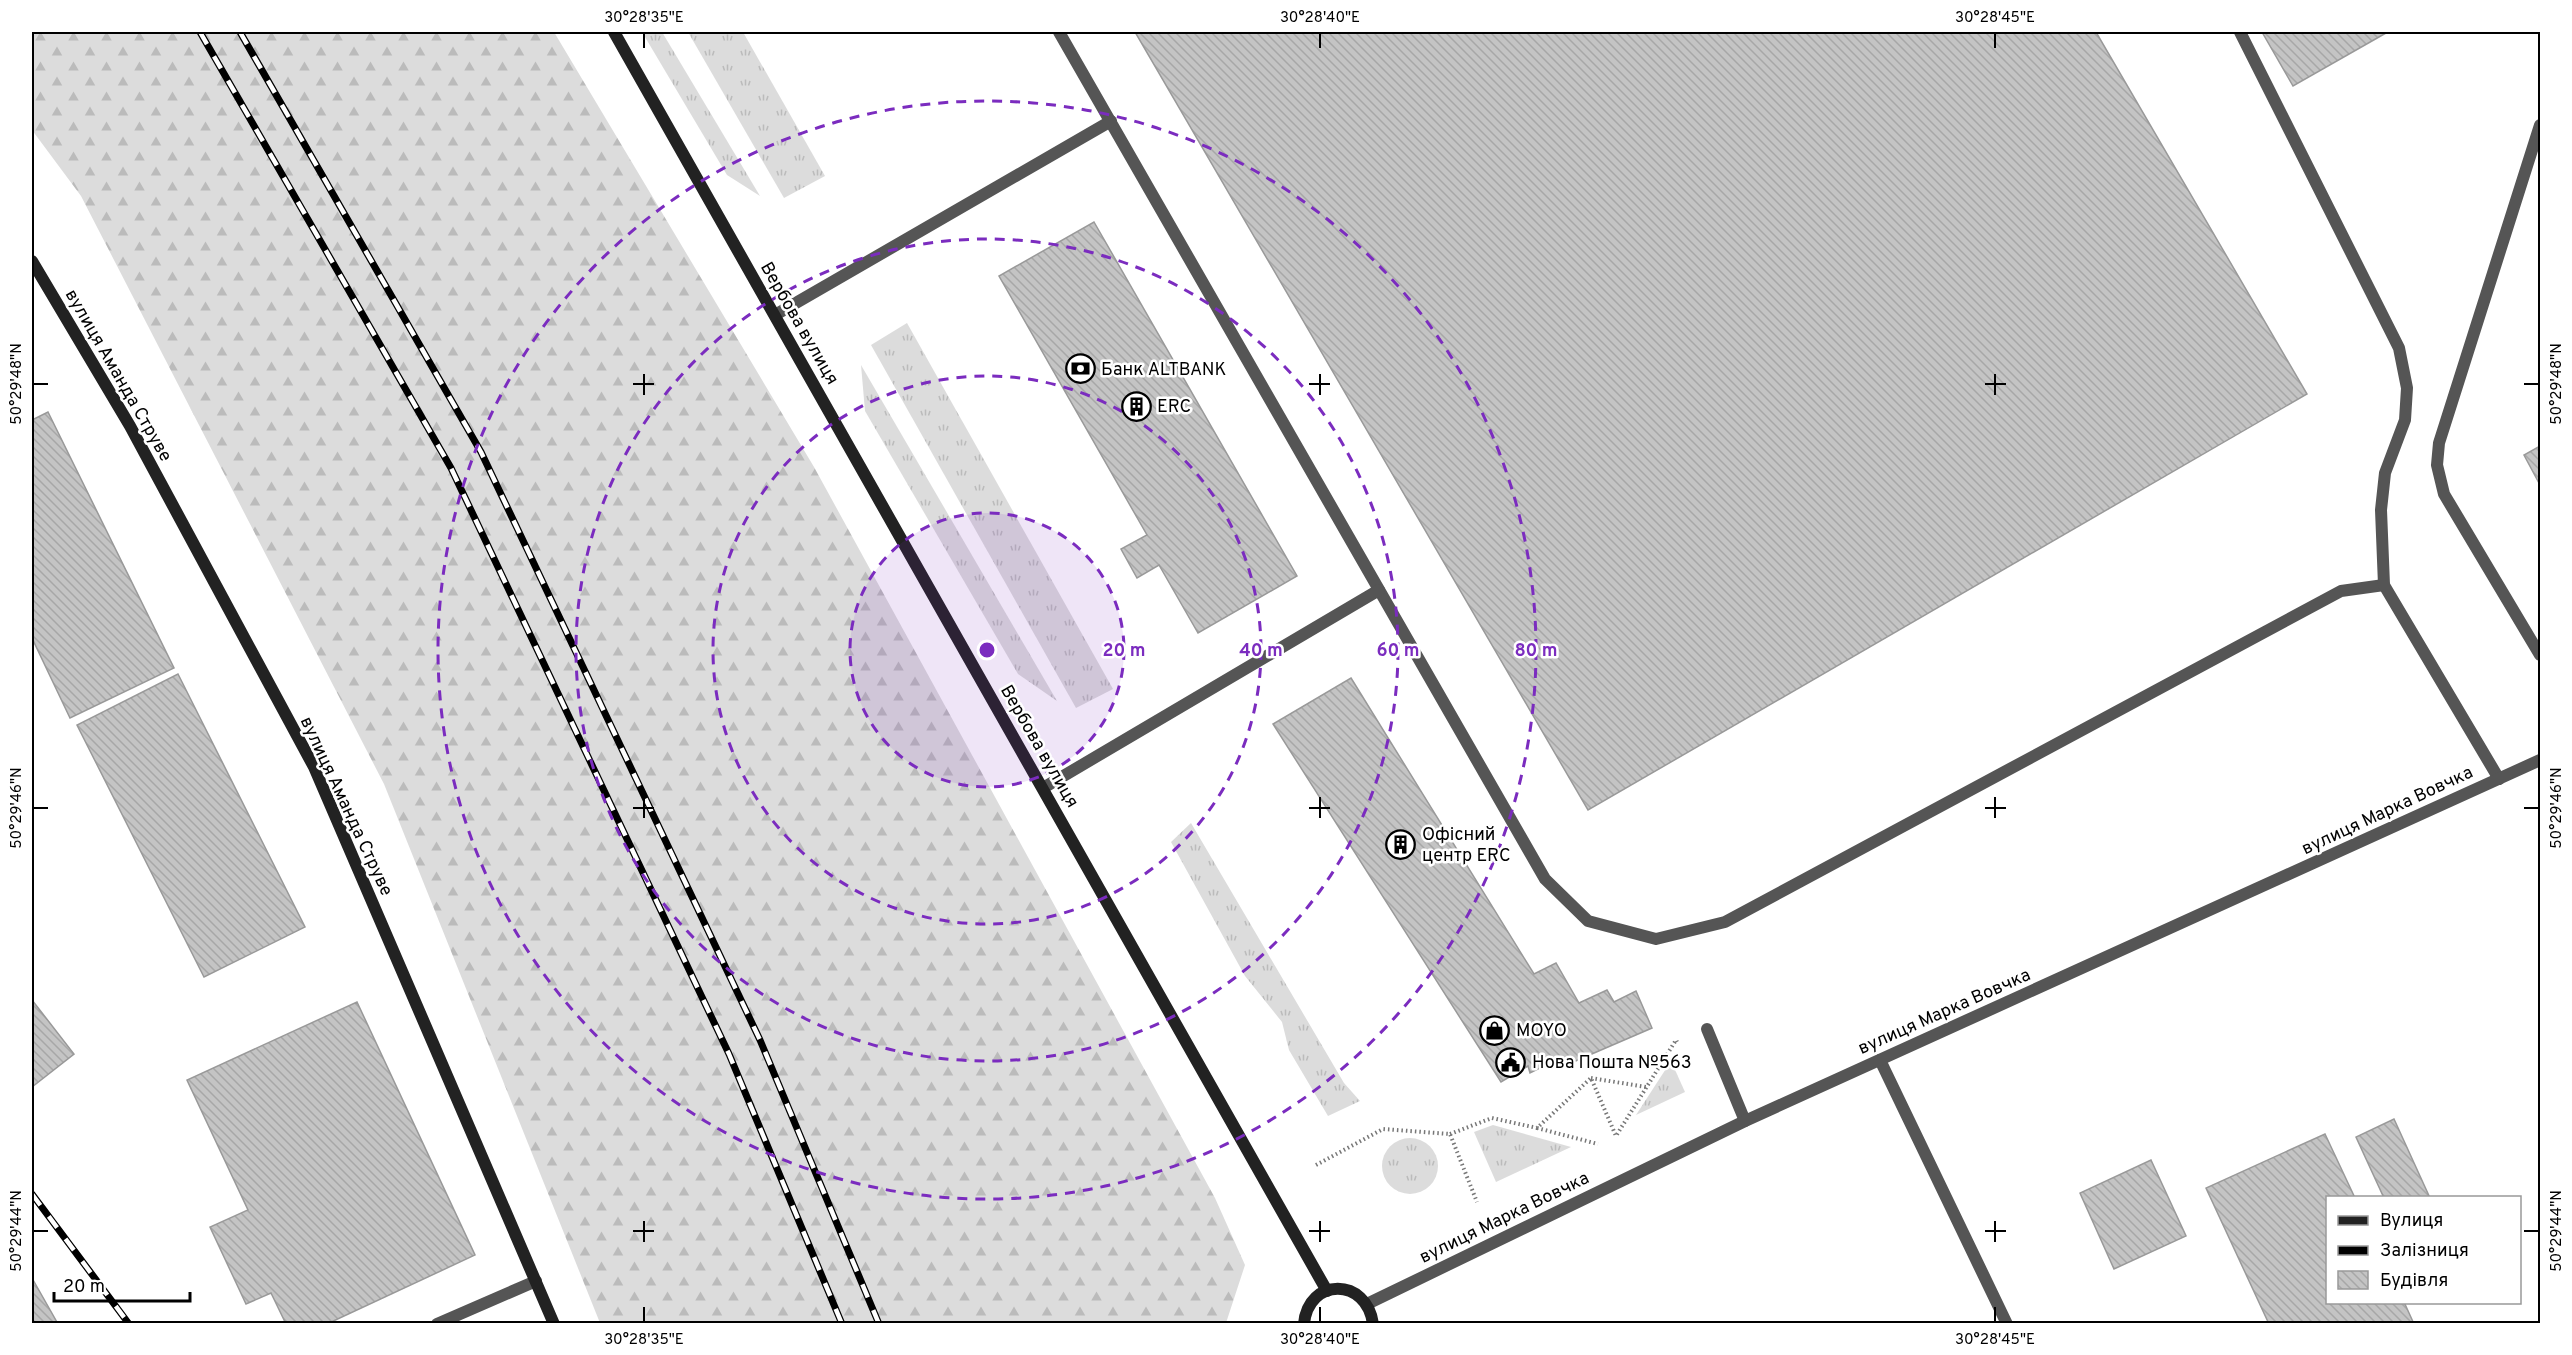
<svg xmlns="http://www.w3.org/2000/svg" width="2572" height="1355" viewBox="0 0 2572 1355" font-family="Overpass,sans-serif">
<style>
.grass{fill:url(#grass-tufts)}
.forest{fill:url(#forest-firs)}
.building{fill:url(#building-back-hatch);stroke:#999;stroke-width:1.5}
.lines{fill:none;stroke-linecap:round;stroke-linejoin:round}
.path{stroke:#777;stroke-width:4;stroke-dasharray:1.5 3;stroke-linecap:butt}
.service{stroke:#555;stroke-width:12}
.minor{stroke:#555;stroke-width:12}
.secondary{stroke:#222;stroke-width:12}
.rail-casing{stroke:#000;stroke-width:7}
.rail{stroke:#fff;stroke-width:4.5;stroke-dasharray:14;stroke-linecap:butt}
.ticks{fill:none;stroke:#000;stroke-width:2}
.ring{fill:none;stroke:#7b2cbf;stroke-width:3;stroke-dasharray:10 8}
.labels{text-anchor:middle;stroke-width:5;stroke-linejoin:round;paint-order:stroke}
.street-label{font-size:18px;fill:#000;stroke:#fff}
.poi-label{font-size:18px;fill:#000;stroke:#fff;text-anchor:start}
.centre{fill:#7b2cbf;stroke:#fff;stroke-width:3}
.ring-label{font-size:18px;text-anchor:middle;font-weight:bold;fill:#7b2cbf;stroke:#fff;stroke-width:5;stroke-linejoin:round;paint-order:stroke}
.neatline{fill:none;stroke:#000;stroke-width:2}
.ticks-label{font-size:15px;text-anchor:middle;fill:#000}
</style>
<defs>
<pattern id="grass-tufts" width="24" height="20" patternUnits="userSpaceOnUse" patternTransform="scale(1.5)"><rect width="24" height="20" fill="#dcdcdc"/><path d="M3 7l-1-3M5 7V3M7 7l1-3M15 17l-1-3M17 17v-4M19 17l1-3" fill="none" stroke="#bbb"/></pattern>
<pattern id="forest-firs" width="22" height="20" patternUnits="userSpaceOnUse" patternTransform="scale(1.5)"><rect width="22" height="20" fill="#dcdcdc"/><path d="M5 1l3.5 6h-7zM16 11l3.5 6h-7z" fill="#bbb"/></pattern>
<pattern id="building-back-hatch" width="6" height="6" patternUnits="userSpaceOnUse" patternTransform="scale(1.5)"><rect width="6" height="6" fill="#c4c4c4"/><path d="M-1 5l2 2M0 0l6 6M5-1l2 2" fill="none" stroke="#a7a7a7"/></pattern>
</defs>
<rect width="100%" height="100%" fill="#fff"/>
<g class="grass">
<path d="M 642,32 L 662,32 L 760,196 L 727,175 Z"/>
<path d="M 688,32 L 743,32 L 825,176 L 784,198 Z"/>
<path d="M 907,323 L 1113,689 L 1076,708 L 871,345 Z"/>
<path d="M 861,365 L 1057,701 L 1018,674 L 865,411 Z"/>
<path d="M 1191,823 L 1344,1083 L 1360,1101 L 1328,1116 L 1289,1050 L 1282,1022 L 1245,976 L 1171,842 Z"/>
<path d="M 1671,1061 L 1685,1092 L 1636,1115 Z"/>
<path d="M 1493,1125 L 1571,1147 L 1496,1182 L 1474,1132 Z"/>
<circle cx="1410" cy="1166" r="28"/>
</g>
<path class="forest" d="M 32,32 L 554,32 L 814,467 L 1215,1198 L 1245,1265 L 1226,1323 L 600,1323 L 384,784 L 81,196 L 32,130 Z"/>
<g class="building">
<path d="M 1135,32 L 2096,32 L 2307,394 L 1588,810 Z"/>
<path d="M 2262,32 L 2385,32 L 2386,33 L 2293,86 Z"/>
<path d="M 1094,222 L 1297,576 L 1198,633 L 1159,565 L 1137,578 L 1121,549 L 1147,535 L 999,276 Z"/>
<path d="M 48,412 L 174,668 L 70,718 L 32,638 L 32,420 Z"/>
<path d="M 2540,446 L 2540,485 L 2524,455 Z"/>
<path d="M 178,674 L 305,927 L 204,977 L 77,725 Z"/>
<path d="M 1351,678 L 1534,974 L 1556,963 L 1579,1003 L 1607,990 L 1614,1002 L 1636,991 L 1652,1028 L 1564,1066 L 1560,1058 L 1530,1073 L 1528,1066 L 1501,1082 L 1273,724 Z"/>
<path d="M 32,1000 L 74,1054 L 32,1087 Z"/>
<path d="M 357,1002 L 475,1255 L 327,1324 L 286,1324 L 271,1293 L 246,1304 L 210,1227 L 248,1210 L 187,1080 Z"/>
<path d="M 2394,1119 L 2430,1198 L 2384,1198 L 2356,1137 Z"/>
<path d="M 2325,1134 L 2355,1198 L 2328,1198 L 2328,1302 L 2404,1302 L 2414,1324 L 2269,1324 L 2206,1188 Z"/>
<path d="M 2151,1160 L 2186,1236 L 2114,1269 L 2080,1193 Z"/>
<path d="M 32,1278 L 58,1324 L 32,1324 Z"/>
</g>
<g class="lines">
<g class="path">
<path d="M 1591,1078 L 1646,1087"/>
<path d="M 1537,1128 L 1598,1144"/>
<path d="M 1450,1134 L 1492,1118 L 1537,1128 L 1591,1078 L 1616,1136 L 1676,1040 L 1677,1042"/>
<path d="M 1316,1165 L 1383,1129 L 1450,1134 L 1477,1202"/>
</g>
<g class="service">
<path d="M 1059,32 L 1545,879 L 1588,921 L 1656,939 L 1725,922 L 2341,591 L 2384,585"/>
<path d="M 2240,32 L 2399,348 L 2407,388 L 2405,420 L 2385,473 L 2381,510 L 2384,585 L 2499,779"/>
<path d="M 2540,125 L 2439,443 L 2437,465 L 2444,494 L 2540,655"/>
<path d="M 775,315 L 1111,121"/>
<path d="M 1043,788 L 1379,590"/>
<path d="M 1707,1029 L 1745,1121"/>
<path d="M 1880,1060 L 2007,1324"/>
<path d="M 437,1324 L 536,1281"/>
</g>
<path class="minor" d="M 1367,1304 L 1745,1121 L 2540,760"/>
<g class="secondary">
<path d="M 614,32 L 1327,1291"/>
<path d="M 32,261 L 130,426 L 314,767 L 554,1324"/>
<path d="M 1304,1324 C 1308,1277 1367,1277 1373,1324"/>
</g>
<defs>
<g id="rail">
<path d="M 200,32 L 451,468 L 729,1054 L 842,1324"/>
<path d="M 240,32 L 481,452 L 760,1040 L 879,1324"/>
<path d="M 32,1194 L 129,1324"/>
</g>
</defs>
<use href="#rail" class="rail-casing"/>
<use href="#rail" class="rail"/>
</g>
<path class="ticks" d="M 644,33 L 644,48M 1320,33 L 1320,48M 1995,33 L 1995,48M 644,374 L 644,395M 1320,374 L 1320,395M 1995,374 L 1995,395M 33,384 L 48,384M 633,384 L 654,384M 1309,384 L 1330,384M 1985,384 L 2006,384M 2524,384 L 2539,384M 644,797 L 644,818M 1320,797 L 1320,818M 1995,797 L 1995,818M 33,808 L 48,808M 633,808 L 654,808M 1309,808 L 1330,808M 1985,808 L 2006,808M 2524,808 L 2539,808M 644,1221 L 644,1242M 1320,1221 L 1320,1242M 1995,1221 L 1995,1242M 33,1231 L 48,1231M 633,1231 L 654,1231M 1309,1231 L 1330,1231M 1985,1231 L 2006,1231M 2524,1231 L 2539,1231M 644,1307 L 644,1322M 1320,1307 L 1320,1322M 1995,1307 L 1995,1322"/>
<circle cx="987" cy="650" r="137" fill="#7b2cbf" fill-opacity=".12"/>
<g class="ring">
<circle cx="987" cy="650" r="137"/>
<circle cx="987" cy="650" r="274"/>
<circle cx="987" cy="650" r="411"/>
<circle cx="987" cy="650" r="549"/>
</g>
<defs>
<symbol id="bank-ring" viewBox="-11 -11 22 22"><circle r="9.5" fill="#fff" stroke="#000" stroke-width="1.5"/><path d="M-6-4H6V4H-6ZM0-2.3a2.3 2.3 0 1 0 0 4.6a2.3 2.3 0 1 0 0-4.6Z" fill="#000"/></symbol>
<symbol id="building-ring" viewBox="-11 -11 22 22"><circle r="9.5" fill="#fff" stroke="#000" stroke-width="1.5"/><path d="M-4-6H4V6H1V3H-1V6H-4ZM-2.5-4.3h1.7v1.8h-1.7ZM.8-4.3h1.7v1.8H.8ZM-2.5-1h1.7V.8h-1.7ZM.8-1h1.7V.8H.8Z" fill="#000"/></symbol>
<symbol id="shop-ring" viewBox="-11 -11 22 22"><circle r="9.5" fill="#fff" stroke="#000" stroke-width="1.5"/><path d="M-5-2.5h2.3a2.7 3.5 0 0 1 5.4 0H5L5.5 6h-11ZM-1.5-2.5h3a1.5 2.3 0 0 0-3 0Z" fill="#000"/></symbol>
<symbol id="civic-ring" viewBox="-11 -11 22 22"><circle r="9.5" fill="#fff" stroke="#000" stroke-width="1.5"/><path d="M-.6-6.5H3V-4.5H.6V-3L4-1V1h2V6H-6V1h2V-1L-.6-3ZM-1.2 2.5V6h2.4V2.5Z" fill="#000"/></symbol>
</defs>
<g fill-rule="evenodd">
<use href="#bank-ring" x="1064" y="352" width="33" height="33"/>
<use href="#building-ring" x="1120" y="390" width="33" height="33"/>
<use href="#building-ring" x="1384" y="828" width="33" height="33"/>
<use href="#shop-ring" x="1478" y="1014" width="33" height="33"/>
<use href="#civic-ring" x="1494" y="1046" width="33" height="33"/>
</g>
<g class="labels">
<g class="street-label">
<text transform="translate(800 323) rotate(60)" y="6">Вербова вулиця</text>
<text transform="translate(119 375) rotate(60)" y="6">вулиця Аманда Струве</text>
<text transform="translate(1040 746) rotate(60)" y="6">Вербова вулиця</text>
<text transform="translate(347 806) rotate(65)" y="6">вулиця Аманда Струве</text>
<text transform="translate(2387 810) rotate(-25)" y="6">вулиця Марка Вовчка</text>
<text transform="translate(1944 1011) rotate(-24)" y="6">вулиця Марка Вовчка</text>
<text transform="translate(1504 1217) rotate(-26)" y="6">вулиця Марка Вовчка</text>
</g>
<g class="poi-label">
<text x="1101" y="375">Банк ALTBANK</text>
<text x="1157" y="412">ERC</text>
<text x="1422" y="840">Офісний<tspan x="1422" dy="21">центр ERC</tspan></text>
<text x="1516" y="1036">MOYO</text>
<text x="1532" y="1068">Нова Пошта №563</text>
</g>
</g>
<circle cx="987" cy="650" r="9" class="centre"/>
<g class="ring-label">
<text x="1124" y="656">20 m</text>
<text x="1261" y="656">40 m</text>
<text x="1398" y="656">60 m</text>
<text x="1536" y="656">80 m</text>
</g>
<rect width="2572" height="1355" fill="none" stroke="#ffffff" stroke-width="66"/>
<rect x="2326" y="1196" width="195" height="108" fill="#ffffff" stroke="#999999" stroke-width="1.5"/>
<rect x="2338" y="1216" width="30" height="9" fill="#222222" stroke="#999999" stroke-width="1.5"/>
<text x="2380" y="1226" font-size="18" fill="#000000">Вулиця</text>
<rect x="2338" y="1246" width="30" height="9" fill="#000000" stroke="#999999" stroke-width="1.5"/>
<text x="2380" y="1256" font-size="18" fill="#000000">Залізниця</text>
<rect x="2338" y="1271" width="30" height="18" fill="url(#building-back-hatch)" stroke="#999999" stroke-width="1.5"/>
<text x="2380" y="1286" font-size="18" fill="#000000">Будівля</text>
<path d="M54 1292v9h136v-9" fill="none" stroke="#000000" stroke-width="3"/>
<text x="63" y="1292" font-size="18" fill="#000000" stroke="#ffffff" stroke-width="4.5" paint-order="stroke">20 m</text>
<rect x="33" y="33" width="2506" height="1289" class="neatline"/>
<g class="ticks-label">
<text x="644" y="22">30°28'35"E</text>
<text x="1320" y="22">30°28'40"E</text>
<text x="1995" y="22">30°28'45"E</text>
<text transform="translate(16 384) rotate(-90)" y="5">50°29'48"N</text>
<text transform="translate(2556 384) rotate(-90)" y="5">50°29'48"N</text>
<text transform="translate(16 808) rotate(-90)" y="5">50°29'46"N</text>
<text transform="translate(2556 808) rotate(-90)" y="5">50°29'46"N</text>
<text transform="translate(16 1231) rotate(-90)" y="5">50°29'44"N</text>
<text transform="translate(2556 1231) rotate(-90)" y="5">50°29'44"N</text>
<text x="644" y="1344">30°28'35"E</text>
<text x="1320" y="1344">30°28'40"E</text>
<text x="1995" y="1344">30°28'45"E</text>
</g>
</svg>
